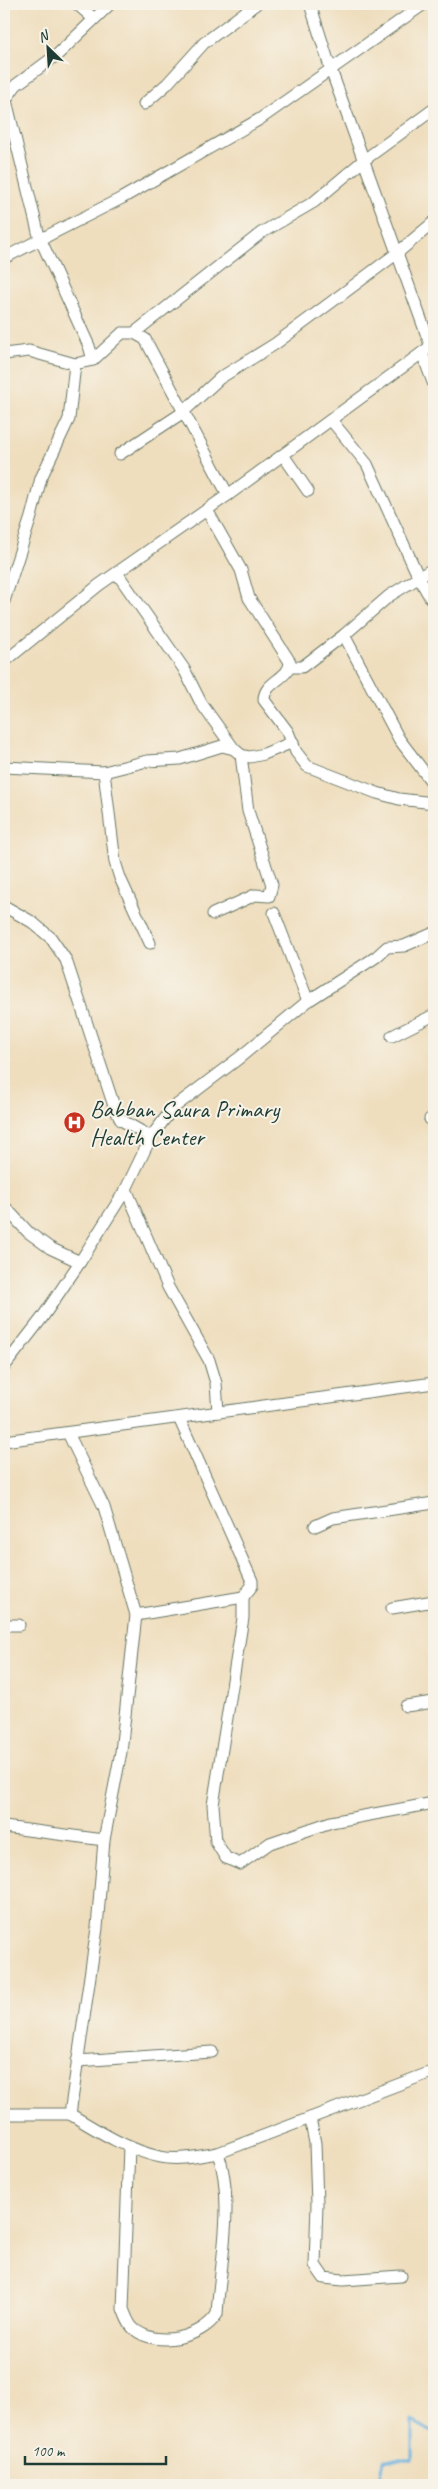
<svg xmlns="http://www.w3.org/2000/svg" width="438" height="2489" viewBox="0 0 438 2489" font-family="Caveat,sans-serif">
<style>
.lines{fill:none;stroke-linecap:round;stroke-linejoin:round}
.stream{stroke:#67b0df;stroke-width:3}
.minor-casing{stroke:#687564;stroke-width:13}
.minor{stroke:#fff;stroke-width:11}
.labels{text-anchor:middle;stroke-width:4;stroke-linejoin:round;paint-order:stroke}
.poi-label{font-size:24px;fill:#1f3d34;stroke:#f7f3e8;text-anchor:start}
</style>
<rect width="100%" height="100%" fill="#f7f3e8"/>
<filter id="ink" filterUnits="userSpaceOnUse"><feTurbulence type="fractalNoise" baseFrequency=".02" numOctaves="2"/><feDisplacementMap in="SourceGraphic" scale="10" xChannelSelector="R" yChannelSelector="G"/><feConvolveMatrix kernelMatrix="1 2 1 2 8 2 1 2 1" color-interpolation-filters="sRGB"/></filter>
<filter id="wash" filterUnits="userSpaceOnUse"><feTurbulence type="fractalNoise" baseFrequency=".0096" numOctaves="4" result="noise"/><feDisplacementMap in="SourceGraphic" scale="20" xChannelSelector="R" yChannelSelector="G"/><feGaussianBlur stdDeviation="1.12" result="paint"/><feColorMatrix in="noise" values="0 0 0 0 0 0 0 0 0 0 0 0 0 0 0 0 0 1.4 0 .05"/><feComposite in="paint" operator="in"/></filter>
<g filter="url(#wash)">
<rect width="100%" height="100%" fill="#efdebe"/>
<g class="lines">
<g class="stream">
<path d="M 342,2485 L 346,2480 L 355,2482 L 356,2485"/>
<path d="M 379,2485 L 384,2460 L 412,2460 L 412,2421 L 434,2433"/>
</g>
</g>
</g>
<g filter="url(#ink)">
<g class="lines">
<defs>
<g id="minor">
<path d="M 77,4 L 93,18"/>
<path d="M 310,4 L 331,70 L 431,347"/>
<path d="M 4,92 L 39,236 L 89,346 L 93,360 L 75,364 L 69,419 L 41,478 L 31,517 L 4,601"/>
<path d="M 4,102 L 16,85 L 58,54 L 110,4"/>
<path d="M 144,104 L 167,84 L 204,43 L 256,4"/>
<path d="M 4,258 L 122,198 L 260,119 L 424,4"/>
<path d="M 134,333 L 261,233 L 314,202 L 364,160 L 434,109"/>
<path d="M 422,353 L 434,385"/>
<path d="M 4,354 L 29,351 L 75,364"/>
<path d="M 93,360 L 122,333 L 134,333 L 145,339 L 228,495"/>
<path d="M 331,420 L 367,464 L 419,578 L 434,604"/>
<path d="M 120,454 L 182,413 L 220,378 L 275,344 L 396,254 L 434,222"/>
<path d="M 283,455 L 308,491"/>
<path d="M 207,510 L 241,570 L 249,598 L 290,662 C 290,679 264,681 264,700 L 288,732 L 296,752 L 307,766 L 377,793 L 399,799 L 434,803"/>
<path d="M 117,573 L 184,669 L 201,703 L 234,749"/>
<path d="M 344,635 L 399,739 L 434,785"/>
<path d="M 4,662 L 99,585 L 228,495 L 434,344"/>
<path d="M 290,667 L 302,667 L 344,635 L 389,596 L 434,568"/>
<path d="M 4,767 L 104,772 L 147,761 L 180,759 L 222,746 L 234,749 L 241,755 L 250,757 L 264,754 L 293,742"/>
<path d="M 104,772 L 115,862 L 120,878 L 150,943"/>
<path d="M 4,906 L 32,922 L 51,938 L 66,960 L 115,1109 L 121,1120 L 151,1137"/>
<path d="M 274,913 L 308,1001"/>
<path d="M 213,914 L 255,895 L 269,896 L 272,885 L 248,811 L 241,755"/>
<path d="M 392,1036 L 434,1015"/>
<path d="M 430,1119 L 434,1117"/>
<path d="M 126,1189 L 168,1287 L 209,1360 L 216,1383 L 218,1412"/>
<path d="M 4,1206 L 28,1232 L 50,1248 L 80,1262"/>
<path d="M 4,1367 L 42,1318 L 80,1262 L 126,1189 L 151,1137 L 173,1108 L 239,1058 L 308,1001 L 376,957 L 387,947 L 404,946 L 434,933"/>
<path d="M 4,1441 L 434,1383"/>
<path d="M 315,1526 L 333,1518 L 434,1503"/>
<path d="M 243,1597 L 243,1618 L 213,1805 L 216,1842 L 226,1858 L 240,1864 L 270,1843 L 331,1822 L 434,1803"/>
<path d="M 392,1608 L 434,1601"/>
<path d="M 136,1615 L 243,1597 L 252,1586 L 252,1581 L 179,1418"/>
<path d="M 4,1625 L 19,1625"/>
<path d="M 406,1706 L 434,1702"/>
<path d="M 4,1827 L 104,1840"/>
<path d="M 77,2061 L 212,2052"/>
<path d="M 4,2114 L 70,2114 L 97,1928 L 104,1840 L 121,1752 L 136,1615 L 104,1507 L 68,1433"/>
<path d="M 70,2114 C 98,2131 128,2150 160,2157 C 179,2161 200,2156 218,2153 L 434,2071"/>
<path d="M 310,2118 L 315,2143 L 317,2204 L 315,2265 L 324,2278 L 343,2280 L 401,2276"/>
<path d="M 129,2147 L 123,2309 C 126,2316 128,2324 134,2329 C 157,2348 202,2338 217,2314 C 220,2264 235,2201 218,2153"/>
</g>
</defs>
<use href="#minor" class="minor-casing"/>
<use href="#minor" class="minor"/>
</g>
</g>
<defs>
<symbol id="hospital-disc" viewBox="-11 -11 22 22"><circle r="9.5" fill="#c8321e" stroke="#f7f3e8"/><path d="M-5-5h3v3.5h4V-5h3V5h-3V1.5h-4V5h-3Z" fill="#fff"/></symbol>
</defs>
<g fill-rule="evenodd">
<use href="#hospital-disc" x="62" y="1110" width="25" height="25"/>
</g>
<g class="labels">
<g class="poi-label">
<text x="90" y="1117">Babban Saura Primary<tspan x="90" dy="28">Health Center</tspan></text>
</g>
</g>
<rect width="438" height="2489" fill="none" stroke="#f7f3e8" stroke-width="20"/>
<g transform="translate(48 48) rotate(335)" stroke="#f7f3e8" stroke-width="4" paint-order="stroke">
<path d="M0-4L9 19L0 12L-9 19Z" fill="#1f3d34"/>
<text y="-8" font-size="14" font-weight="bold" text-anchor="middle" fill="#1f3d34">N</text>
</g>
<path d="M25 2456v8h141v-8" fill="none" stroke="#1f3d34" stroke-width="2.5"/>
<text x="32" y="2456" font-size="15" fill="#1f3d34" stroke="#f7f3e8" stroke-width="4" paint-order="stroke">100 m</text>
</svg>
